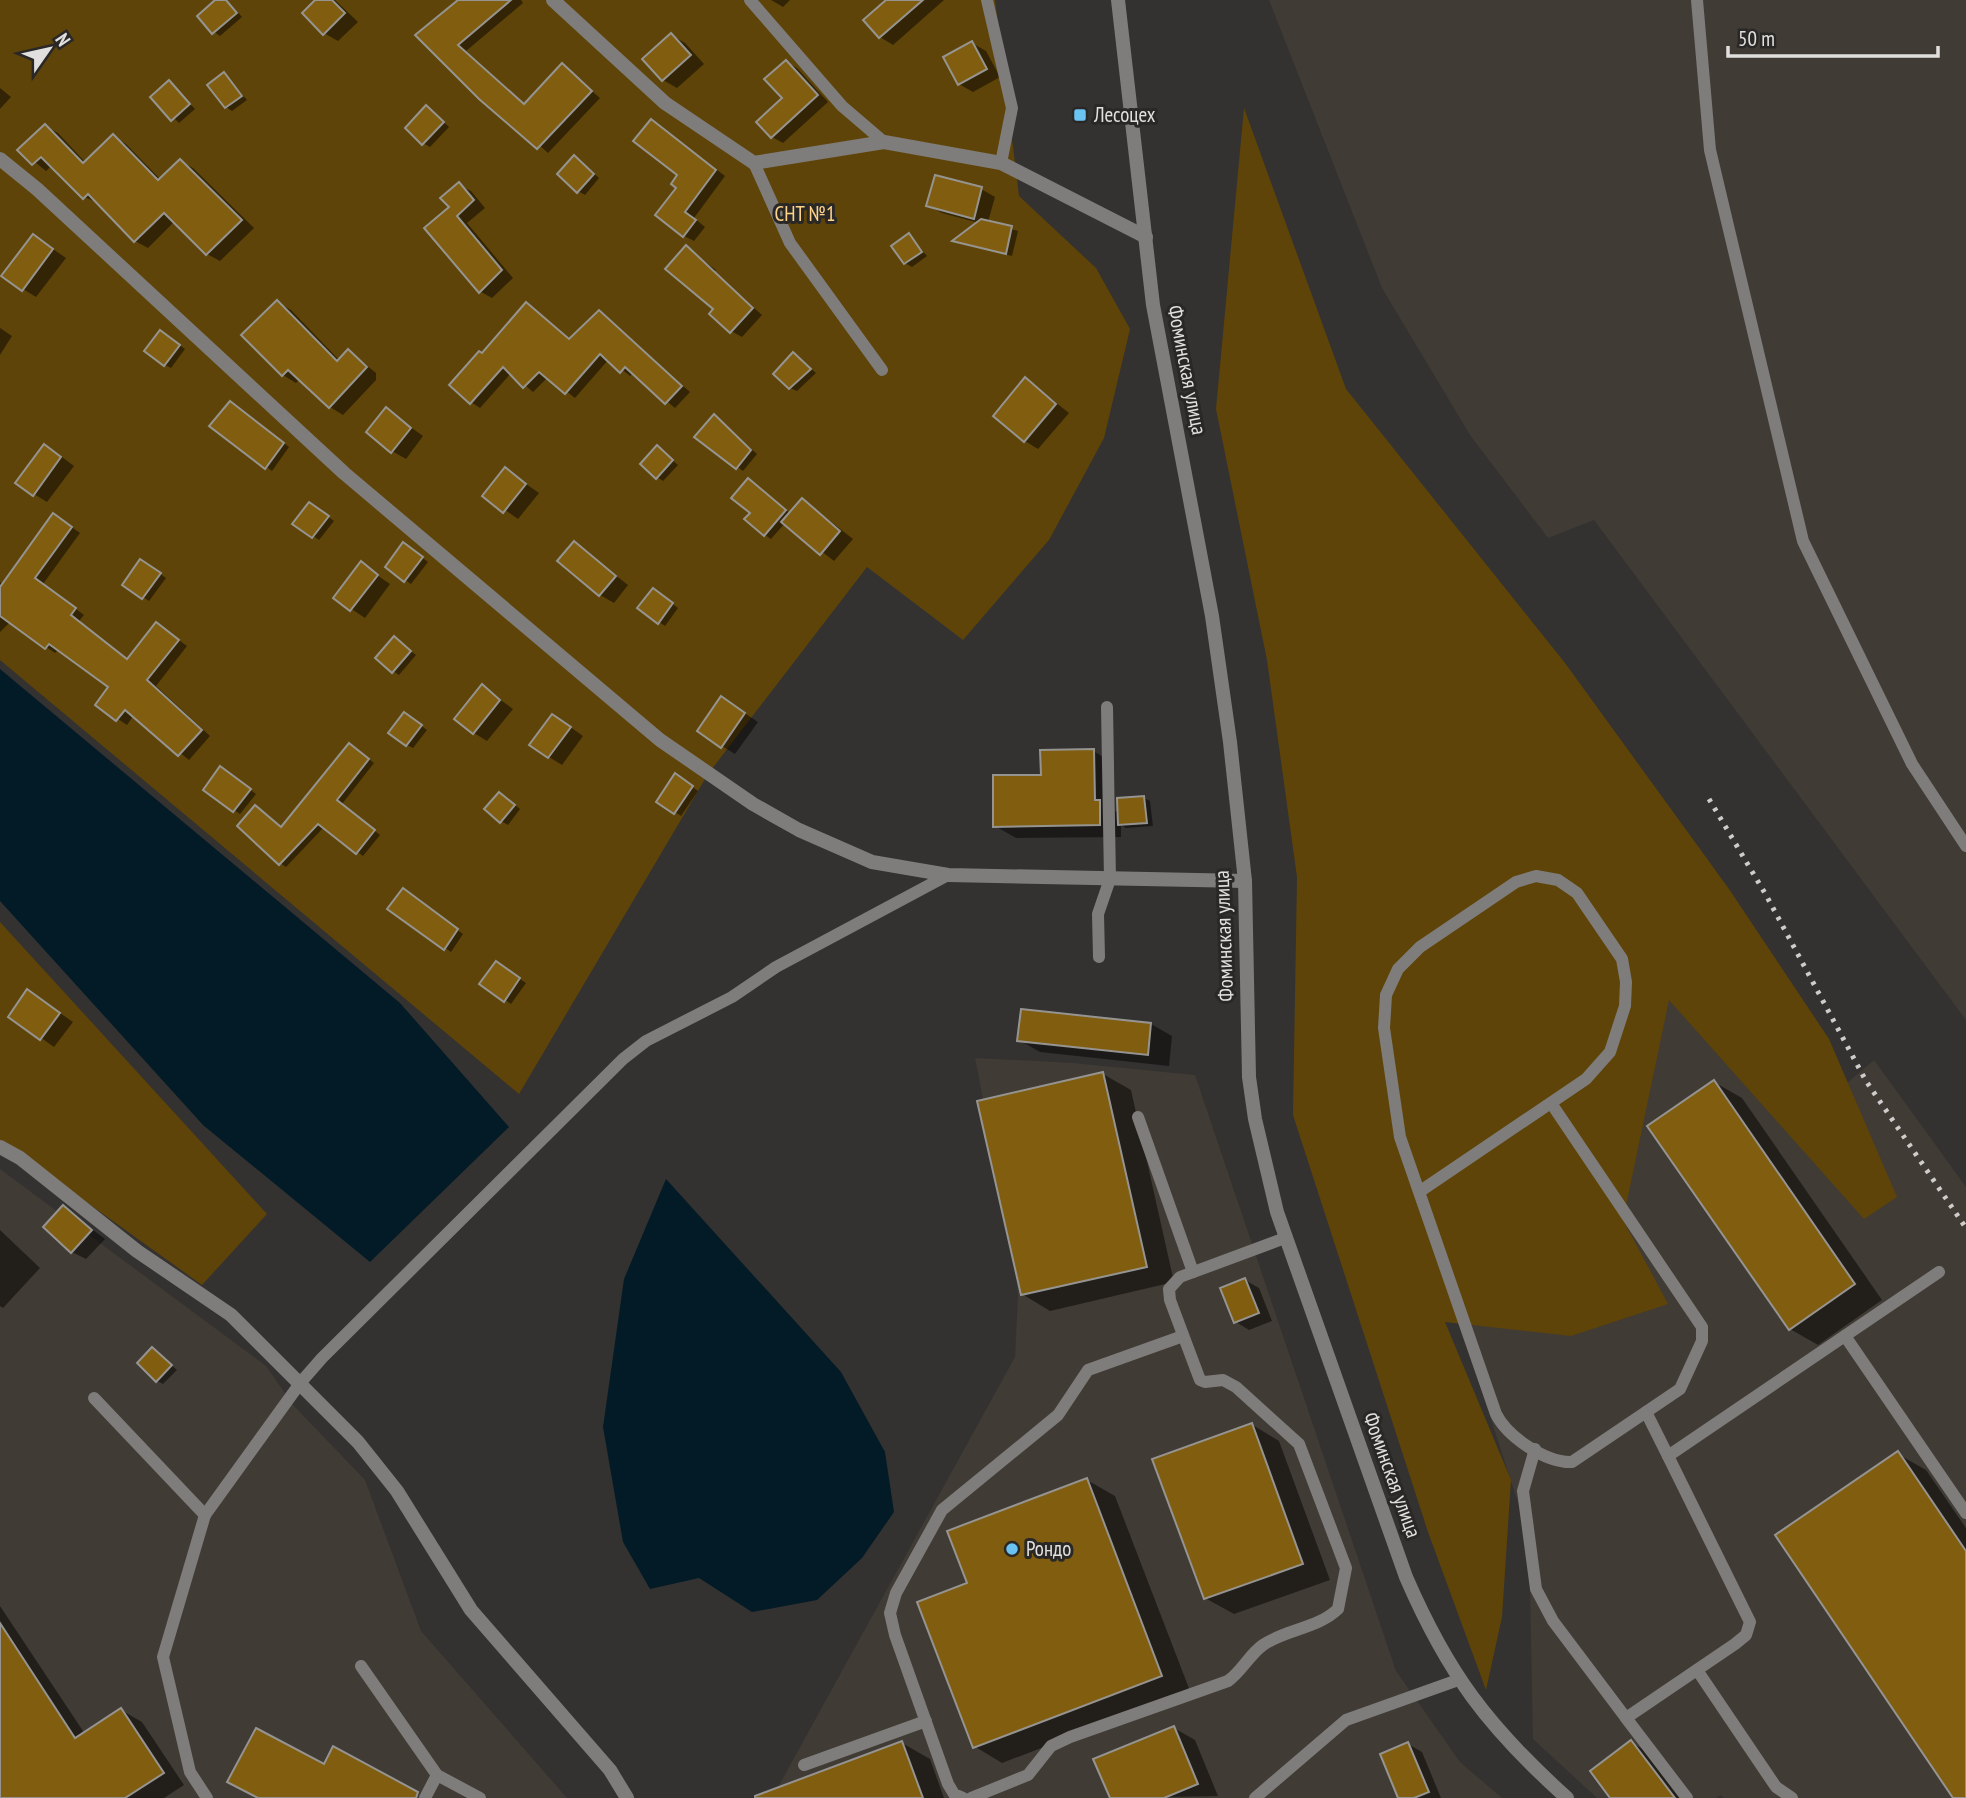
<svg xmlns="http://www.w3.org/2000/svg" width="1966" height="1798" viewBox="0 0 1966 1798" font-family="'PT Sans Narrow',sans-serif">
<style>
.built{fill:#403b34}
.green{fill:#5f4409}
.water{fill:#031b27}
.shadow{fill:#0007}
.building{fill:#815d10;stroke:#959491;stroke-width:2}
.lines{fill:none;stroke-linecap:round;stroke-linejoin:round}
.service{stroke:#7e7d7c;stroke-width:12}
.minor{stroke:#7e7d7c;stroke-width:14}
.tertiary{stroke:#7e7d7c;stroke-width:14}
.rail{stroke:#cecdcb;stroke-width:5;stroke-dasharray:3.5 7;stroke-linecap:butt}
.poi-dot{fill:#6bc3f2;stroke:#292826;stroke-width:2.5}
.labels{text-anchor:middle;stroke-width:6;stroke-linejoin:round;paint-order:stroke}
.poi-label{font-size:21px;fill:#e1e0de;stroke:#292826;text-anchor:start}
.park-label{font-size:21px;fill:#fed48b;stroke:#292826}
.street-label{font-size:21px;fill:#e1e0de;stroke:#292826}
</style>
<rect width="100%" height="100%" fill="#333230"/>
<g class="built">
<path d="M 1269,0 L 1966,0 L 1966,1020 L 1594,520 L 1548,538 L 1470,435 L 1382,288 Z"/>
<path d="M 1663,910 L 1847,1083 L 1874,1060 L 1966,1187 L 1966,1798 L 1724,1798 L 1721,1795 L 1716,1798 L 1597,1798 L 1533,1739 L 1529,1537 L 1419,1196 Z"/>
<path d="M 975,1058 L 1073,1063 L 1195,1075 L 1396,1671 L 1460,1762 L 1502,1798 L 772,1798 L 1015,1357 L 1018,1296 L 1015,1264 Z"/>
<path d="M 0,1169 L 266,1366 L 294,1406 L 365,1480 L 421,1631 L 567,1798 L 0,1798 Z"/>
</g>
<g class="green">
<path d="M 0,0 L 995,0 L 1019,196 L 1096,268 L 1130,329 L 1104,438 L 1049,540 L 963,640 L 867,567 L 708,774 L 519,1094 L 0,660 Z"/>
<path d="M 1244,108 L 1346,389 L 1565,663 L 1729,889 L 1829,1039 L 1897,1197 L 1864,1219 L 1669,1000 L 1623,1220 L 1668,1304 L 1571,1336 L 1445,1322 L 1511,1480 L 1502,1617 L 1486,1690 L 1428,1532 L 1293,1115 L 1297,877 L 1267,660 L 1216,409 Z"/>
<path d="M 0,922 L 267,1214 L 202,1285 L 0,1140 Z"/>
</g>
<g class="water">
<path d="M 0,669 L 400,1003 L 509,1127 L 370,1262 L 203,1125 L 0,901 Z"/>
<path d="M 666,1179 L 841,1372 L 885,1452 L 894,1512 L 862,1558 L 817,1600 L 752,1612 L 699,1578 L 650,1589 L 623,1542 L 603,1427 L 624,1279 Z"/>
</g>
<g class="shadow">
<path d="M 218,0 L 228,1 L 242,17 L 220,36 L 214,32 Z"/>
<path d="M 318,0 L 335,0 L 358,22 L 338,41 L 324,33 Z"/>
<path d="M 460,0 L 521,0 L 523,3 L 466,51 L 525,104 L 562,65 L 600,98 L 548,153 L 418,35 Z"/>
<path d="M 771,0 L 790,0 L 783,7 Z"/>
<path d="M 889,0 L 944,0 L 893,45 L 880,37 Z"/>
<path d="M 671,35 L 685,43 L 704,64 L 677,88 L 663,80 Z"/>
<path d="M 972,43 L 986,51 L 1000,77 L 973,92 L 959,84 Z"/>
<path d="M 786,62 L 797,68 L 828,102 L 783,143 L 772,137 L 785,98 Z"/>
<path d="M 224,74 L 247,100 L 232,111 L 226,107 Z"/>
<path d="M 169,82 L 195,109 L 179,123 L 153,97 Z"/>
<path d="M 0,88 L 11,97 L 0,109 Z"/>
<path d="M 427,107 L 449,127 L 430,147 L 423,143 Z"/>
<path d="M 45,126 L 58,133 L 86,163 L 113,136 L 126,144 L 161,180 L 180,161 L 193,168 L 254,228 L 220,261 L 207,254 L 175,221 L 148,248 L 135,241 L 99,203 L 84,197 L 52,165 L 46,171 L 20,150 Z"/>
<path d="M 661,127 L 725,176 L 694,218 L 705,227 L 694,241 L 684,236 L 679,174 Z"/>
<path d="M 580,161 L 599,178 L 585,195 L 578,191 Z"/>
<path d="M 459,185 L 471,191 L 485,208 L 467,223 L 513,278 L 492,298 L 481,292 L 427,228 L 451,207 Z"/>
<path d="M 981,189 L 995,197 L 988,222 L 1018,231 L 1012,256 L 955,241 L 979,223 L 942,213 L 928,205 Z"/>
<path d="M 34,236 L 66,258 L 36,297 L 23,289 Z"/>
<path d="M 909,236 L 927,256 L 912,267 L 905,263 Z"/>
<path d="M 686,248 L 716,270 L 714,272 L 762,315 L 742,337 L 731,331 L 715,309 Z"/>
<path d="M 277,302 L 291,310 L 340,361 L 349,351 L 376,373 L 376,380 L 343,415 L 330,407 L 300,379 L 296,383 L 283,375 Z"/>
<path d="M 526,304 L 571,340 L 599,312 L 690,392 L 675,408 L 633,373 L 630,376 L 609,359 L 575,398 L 548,377 L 533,392 L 511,373 L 480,408 L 471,402 L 483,355 Z"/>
<path d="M 0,328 L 12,336 L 0,355 Z"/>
<path d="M 167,336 L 185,349 L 171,368 L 165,365 Z"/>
<path d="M 799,358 L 816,373 L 797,391 L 790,388 Z"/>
<path d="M 1026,379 L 1069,413 L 1038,449 L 1025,441 Z"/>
<path d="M 237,406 L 289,447 L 272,471 L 212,425 Z"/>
<path d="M 387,410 L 423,436 L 406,459 L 392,451 Z"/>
<path d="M 714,416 L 757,454 L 743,471 L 696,436 Z"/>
<path d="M 658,448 L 678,465 L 663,481 L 657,477 Z"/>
<path d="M 58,454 L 74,466 L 47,502 L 34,494 Z"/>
<path d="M 506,470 L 539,493 L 518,519 L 485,496 Z"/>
<path d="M 754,483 L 791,514 L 803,500 L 853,539 L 834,561 L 785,523 L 771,539 L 765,535 L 752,513 Z"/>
<path d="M 315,507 L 334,521 L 319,540 L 295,523 Z"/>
<path d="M 63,521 L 80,533 L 43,584 L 84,615 L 79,621 L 129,660 L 157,624 L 187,646 L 156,686 L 210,736 L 189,760 L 134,715 L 127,725 L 97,705 L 110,687 L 59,649 L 55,653 L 10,622 L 0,632 L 0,582 L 4,585 Z"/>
<path d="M 574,543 L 628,585 L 614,603 L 600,595 Z"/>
<path d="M 410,548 L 428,562 L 411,584 L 387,567 Z"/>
<path d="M 147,564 L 166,578 L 149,601 L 143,597 Z"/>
<path d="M 361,564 L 390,584 L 365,618 L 335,598 Z"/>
<path d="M 660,594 L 678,608 L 665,626 L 659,622 Z"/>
<path d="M 394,638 L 416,655 L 399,675 L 393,671 Z"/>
<path d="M 483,687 L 513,709 L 487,741 L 474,733 Z"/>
<path d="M 722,698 L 758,722 L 735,754 L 722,746 Z"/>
<path d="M 411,718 L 427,730 L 413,748 L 407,745 Z"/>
<path d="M 566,724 L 583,736 L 562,765 L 549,757 Z"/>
<path d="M 356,749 L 374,763 L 342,804 L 380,835 L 363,856 L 324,827 L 286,867 L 280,863 L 282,829 Z"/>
<path d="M 1093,751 L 1114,763 L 1115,811 L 1119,813 L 1144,798 L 1150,801 L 1153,826 L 1126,828 L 1121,825 L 1121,837 L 1016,838 L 995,826 L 1042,776 Z"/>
<path d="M 226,772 L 256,794 L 240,814 L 234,810 Z"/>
<path d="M 682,779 L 698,791 L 681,816 L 675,812 Z"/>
<path d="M 505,797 L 520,809 L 508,825 L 501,821 Z"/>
<path d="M 409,894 L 463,934 L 451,952 L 445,948 Z"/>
<path d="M 502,967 L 526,983 L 511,1004 L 505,1000 Z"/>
<path d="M 28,991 L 73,1022 L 54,1047 L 10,1016 Z"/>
<path d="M 1022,1011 L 1151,1024 L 1172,1036 L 1169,1066 L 1040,1052 L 1019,1040 Z"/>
<path d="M 1103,1074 L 1131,1090 L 1174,1282 L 1050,1311 L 1022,1294 Z"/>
<path d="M 1714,1082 L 1742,1098 L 1882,1300 L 1818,1345 L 1790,1329 Z"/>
<path d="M 63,1207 L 105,1239 L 86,1259 L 72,1252 Z"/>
<path d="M 0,1230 L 40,1268 L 3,1308 L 0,1306 Z"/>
<path d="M 1245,1280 L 1259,1288 L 1272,1321 L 1249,1330 L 1236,1322 Z"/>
<path d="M 153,1349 L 177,1370 L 163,1384 L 157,1381 Z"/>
<path d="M 1251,1424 L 1279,1441 L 1330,1580 L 1234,1614 L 1205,1598 Z"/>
<path d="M 1898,1454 L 1926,1470 L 1966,1528 L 1966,1798 L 1955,1798 Z"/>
<path d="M 1087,1480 L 1115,1496 L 1190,1691 L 1002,1763 L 974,1746 L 969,1584 Z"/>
<path d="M 0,1606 L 85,1734 L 121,1710 L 142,1722 L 184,1785 L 164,1798 L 0,1798 Z"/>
<path d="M 1174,1728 L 1195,1740 L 1218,1796 L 1112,1798 Z"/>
<path d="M 902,1743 L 930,1759 L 944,1798 L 783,1798 Z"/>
<path d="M 1631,1743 L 1645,1750 L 1681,1798 L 1613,1798 Z"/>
<path d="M 1408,1744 L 1422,1752 L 1441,1798 L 1400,1798 Z"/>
</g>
<g class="building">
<path d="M 215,0 L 226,0 L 237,13 L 212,34 L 197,16 Z"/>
<path d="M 315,0 L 332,0 L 345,13 L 323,35 L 302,13 Z"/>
<path d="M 458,0 L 511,0 L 458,45 L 524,104 L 562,63 L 592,91 L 537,149 L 479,99 L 415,35 Z"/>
<path d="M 886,0 L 923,0 L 879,38 L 863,20 Z"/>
<path d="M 671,33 L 691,55 L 662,81 L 642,59 Z"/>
<path d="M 972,41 L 987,69 L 958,85 L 943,57 Z"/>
<path d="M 786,60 L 818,95 L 771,138 L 756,122 L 782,98 L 764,79 Z"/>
<path d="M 224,72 L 242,96 L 225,108 L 207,85 Z"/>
<path d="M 169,80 L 190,104 L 171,121 L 150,97 Z"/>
<path d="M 426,105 L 444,122 L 422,145 L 405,128 Z"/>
<path d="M 651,119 L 716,170 L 685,212 L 696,220 L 683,237 L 655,215 L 676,188 L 671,184 L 677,175 L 633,141 Z"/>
<path d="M 45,124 L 83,163 L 113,134 L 158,180 L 180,159 L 242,220 L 206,255 L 164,213 L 134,242 L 88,194 L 83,199 L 41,157 L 32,165 L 17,150 Z"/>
<path d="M 574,155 L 594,174 L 577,193 L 557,174 Z"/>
<path d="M 935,175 L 982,187 L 974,219 L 926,206 Z"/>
<path d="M 459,182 L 474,200 L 457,216 L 502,270 L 479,293 L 424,228 L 449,207 L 440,198 Z"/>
<path d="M 981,219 L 1012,226 L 1006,254 L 952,241 Z"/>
<path d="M 909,233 L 922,252 L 904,264 L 891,246 Z"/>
<path d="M 33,234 L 53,249 L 22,291 L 1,276 Z"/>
<path d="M 686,245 L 753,308 L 730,333 L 709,314 L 713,309 L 665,269 Z"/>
<path d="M 277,300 L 337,361 L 348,349 L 367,367 L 329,408 L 288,370 L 282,376 L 241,335 Z"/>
<path d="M 526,302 L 569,339 L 599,310 L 682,386 L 665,404 L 625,367 L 620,373 L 600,354 L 565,394 L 539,372 L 523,388 L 503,367 L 470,404 L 449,385 L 479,351 L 482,353 Z"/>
<path d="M 160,330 L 180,345 L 164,366 L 144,351 Z"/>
<path d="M 793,352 L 811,369 L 789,389 L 773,374 Z"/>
<path d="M 1025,377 L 1056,404 L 1024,442 L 993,416 Z"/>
<path d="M 230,401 L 284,443 L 265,469 L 209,426 Z"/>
<path d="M 386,407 L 411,428 L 391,453 L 366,432 Z"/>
<path d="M 714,414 L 751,450 L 736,469 L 694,437 Z"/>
<path d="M 44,444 L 61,457 L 33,496 L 15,483 Z"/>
<path d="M 657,445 L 673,460 L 656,479 L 640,464 Z"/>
<path d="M 505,467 L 526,484 L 503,513 L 482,496 Z"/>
<path d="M 748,478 L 786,510 L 764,536 L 744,519 L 750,513 L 731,498 Z"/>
<path d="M 802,498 L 840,531 L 820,555 L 781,522 Z"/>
<path d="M 309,502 L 329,516 L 312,538 L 292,524 Z"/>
<path d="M 53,513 L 72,527 L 35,578 L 76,608 L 71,615 L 127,659 L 156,622 L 179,640 L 147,680 L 202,730 L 178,756 L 125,710 L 116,721 L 95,705 L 108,687 L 49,644 L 45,649 L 0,616 L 0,587 Z"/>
<path d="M 574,541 L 616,576 L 599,596 L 557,561 Z"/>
<path d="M 403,542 L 423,557 L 404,582 L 385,567 Z"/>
<path d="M 140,559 L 161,573 L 142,599 L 122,585 Z"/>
<path d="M 361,561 L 378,575 L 350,611 L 333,598 Z"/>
<path d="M 653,588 L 673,603 L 658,624 L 637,608 Z"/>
<path d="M 394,636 L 411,651 L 392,673 L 375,658 Z"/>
<path d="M 482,684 L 500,700 L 473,734 L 454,719 Z"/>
<path d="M 721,696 L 745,713 L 721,748 L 697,731 Z"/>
<path d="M 404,712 L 422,725 L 406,746 L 388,733 Z"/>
<path d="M 552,714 L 571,727 L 548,758 L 529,745 Z"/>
<path d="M 349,743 L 369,759 L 337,800 L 375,830 L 356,854 L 318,824 L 279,865 L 237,826 L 255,805 L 281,827 Z"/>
<path d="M 1094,749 L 1095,800 L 1100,800 L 1100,825 L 993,827 L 993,775 L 1041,775 L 1040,750 Z"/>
<path d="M 220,766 L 251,789 L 233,812 L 203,790 Z"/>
<path d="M 675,773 L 693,786 L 674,814 L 656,802 Z"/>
<path d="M 499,792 L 515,805 L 500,823 L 484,809 Z"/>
<path d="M 1144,796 L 1147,823 L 1118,825 L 1117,798 Z"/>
<path d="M 403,888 L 458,929 L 444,950 L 387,909 Z"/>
<path d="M 496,961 L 520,978 L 504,1002 L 479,984 Z"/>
<path d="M 27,989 L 60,1013 L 40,1040 L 8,1017 Z"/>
<path d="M 1021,1009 L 1151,1023 L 1148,1055 L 1017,1041 Z"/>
<path d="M 1103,1072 L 1147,1267 L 1021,1295 L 977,1101 Z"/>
<path d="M 1714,1080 L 1855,1284 L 1789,1330 L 1647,1126 Z"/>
<path d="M 63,1205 L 92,1230 L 71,1253 L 43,1227 Z"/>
<path d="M 1245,1278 L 1259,1313 L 1234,1323 L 1220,1288 Z"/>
<path d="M 152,1347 L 172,1365 L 156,1382 L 137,1363 Z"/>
<path d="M 1252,1423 L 1303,1564 L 1204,1599 L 1152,1459 Z"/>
<path d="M 1898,1451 L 1966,1551 L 1966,1798 L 1953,1798 L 1775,1535 Z"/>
<path d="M 1087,1478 L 1162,1676 L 973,1748 L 917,1602 L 967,1583 L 947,1531 Z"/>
<path d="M 0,1623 L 75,1738 L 121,1708 L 164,1773 L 125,1798 L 0,1798 Z"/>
<path d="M 1174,1726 L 1198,1784 L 1164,1798 L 1110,1798 L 1093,1759 Z"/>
<path d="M 256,1728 L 324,1764 L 333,1746 L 418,1792 L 416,1798 L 258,1798 L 227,1782 Z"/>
<path d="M 1631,1740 L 1675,1798 L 1610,1798 L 1590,1771 Z"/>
<path d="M 902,1741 L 923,1798 L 755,1798 L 755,1796 Z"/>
<path d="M 1408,1742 L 1429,1792 L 1414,1798 L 1398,1798 L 1380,1754 Z"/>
</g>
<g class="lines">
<g class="service">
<path d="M 750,0 L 842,106 L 884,142"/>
<path d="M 987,0 L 1012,108 L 1001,163"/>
<path d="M 1697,0 L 1710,150 L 1803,541 L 1912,764 L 1966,846"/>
<path d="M 754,163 L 790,243 L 882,370"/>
<path d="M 1099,957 L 1098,914 L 1110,879 L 1107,707"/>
<path d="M 1551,1103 L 1702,1327 L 1702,1341 L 1680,1389 L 1646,1412"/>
<path d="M 1138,1117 L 1193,1272"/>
<path d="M 1419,1192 L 1586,1079 L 1610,1052 L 1625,1006 L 1626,982 L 1622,959 L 1577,893 L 1558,880 L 1536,876 L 1516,882 L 1420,947 L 1398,969 L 1386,995 L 1384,1028 L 1400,1137 L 1496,1414 C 1507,1436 1545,1463 1572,1462 L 1646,1412 L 1668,1456"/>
<path d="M 1845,1336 L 1966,1513"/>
<path d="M 94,1398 L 205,1515"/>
<path d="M 1535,1449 L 1523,1491 L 1536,1589 L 1553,1621 L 1626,1718"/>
<path d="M 361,1666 L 437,1775 L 480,1798"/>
<path d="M 1697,1670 L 1776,1787 L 1792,1798"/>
<path d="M 804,1765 L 926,1721"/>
<path d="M 207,1798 L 190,1772 L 163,1657 L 205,1515 L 301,1382 L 322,1358 L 623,1059 L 646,1041 L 732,997 L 776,967 L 948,875"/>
<path d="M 425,1798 L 437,1775"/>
<path d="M 963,1798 L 954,1794 L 948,1784 L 895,1635 L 890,1613 L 896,1593 L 942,1510 L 1058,1415 L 1088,1370 L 1183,1336"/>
<path d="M 971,1798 L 1028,1775 L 1051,1746 L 1070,1737 L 1228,1681 C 1242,1671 1249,1655 1263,1645 C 1286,1629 1317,1629 1338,1609 L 1346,1568 L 1299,1444 L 1236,1387 L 1223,1380 L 1205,1382 L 1200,1380 L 1170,1300 L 1169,1289 L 1180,1277 L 1285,1238"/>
<path d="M 1255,1798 L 1346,1720 L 1458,1680"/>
<path d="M 1687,1798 L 1626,1718 L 1735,1644 L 1746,1635 L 1750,1622 L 1668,1456 L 1939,1272"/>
</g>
<g class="minor">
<path d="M 553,0 L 665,103 L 754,163 L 884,142 L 1001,163 L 1146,237"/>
<path d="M 0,159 L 37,189 L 344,473 L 660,740 L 753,804 L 799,830 L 872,862 L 948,875 L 1245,881"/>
<path d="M 0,1147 L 20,1158 L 137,1251 L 231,1315 L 358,1442 L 397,1491 L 471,1610 L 610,1770 L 627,1798"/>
</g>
<path class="tertiary" d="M 1118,0 L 1153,305 L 1212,616 L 1230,742 L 1245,881 L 1249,1077 L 1255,1119 L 1277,1212 L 1406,1577 C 1448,1674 1488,1727 1567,1798"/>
<path class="rail" d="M 1709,799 L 1766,895 L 1866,1081 L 1966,1228"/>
</g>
<g class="poi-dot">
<rect x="1073" y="108" width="14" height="14" rx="3.5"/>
<circle cx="1012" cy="1549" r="7"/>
</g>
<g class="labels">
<g class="poi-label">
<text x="1094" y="122">Лесоцех</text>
<text x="1026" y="1556">Рондо</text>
</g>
<g class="park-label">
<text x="805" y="221">СНТ №1</text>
</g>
<g class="street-label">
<text transform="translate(1187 370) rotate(79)" y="7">Фоминская улица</text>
<text transform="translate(1224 936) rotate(-92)" y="7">Фоминская улица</text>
<text transform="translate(1392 1475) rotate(70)" y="7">Фоминская улица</text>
</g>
</g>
<g transform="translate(49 49) rotate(56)" stroke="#292826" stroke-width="5" paint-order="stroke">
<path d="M0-5L12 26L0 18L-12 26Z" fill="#e1e0de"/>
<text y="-10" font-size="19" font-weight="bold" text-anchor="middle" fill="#e1e0de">N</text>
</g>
<path d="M1728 46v10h210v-10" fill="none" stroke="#e1e0de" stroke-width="3.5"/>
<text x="1738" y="46" font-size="21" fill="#e1e0de" stroke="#292826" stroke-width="5" paint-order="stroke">50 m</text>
</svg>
